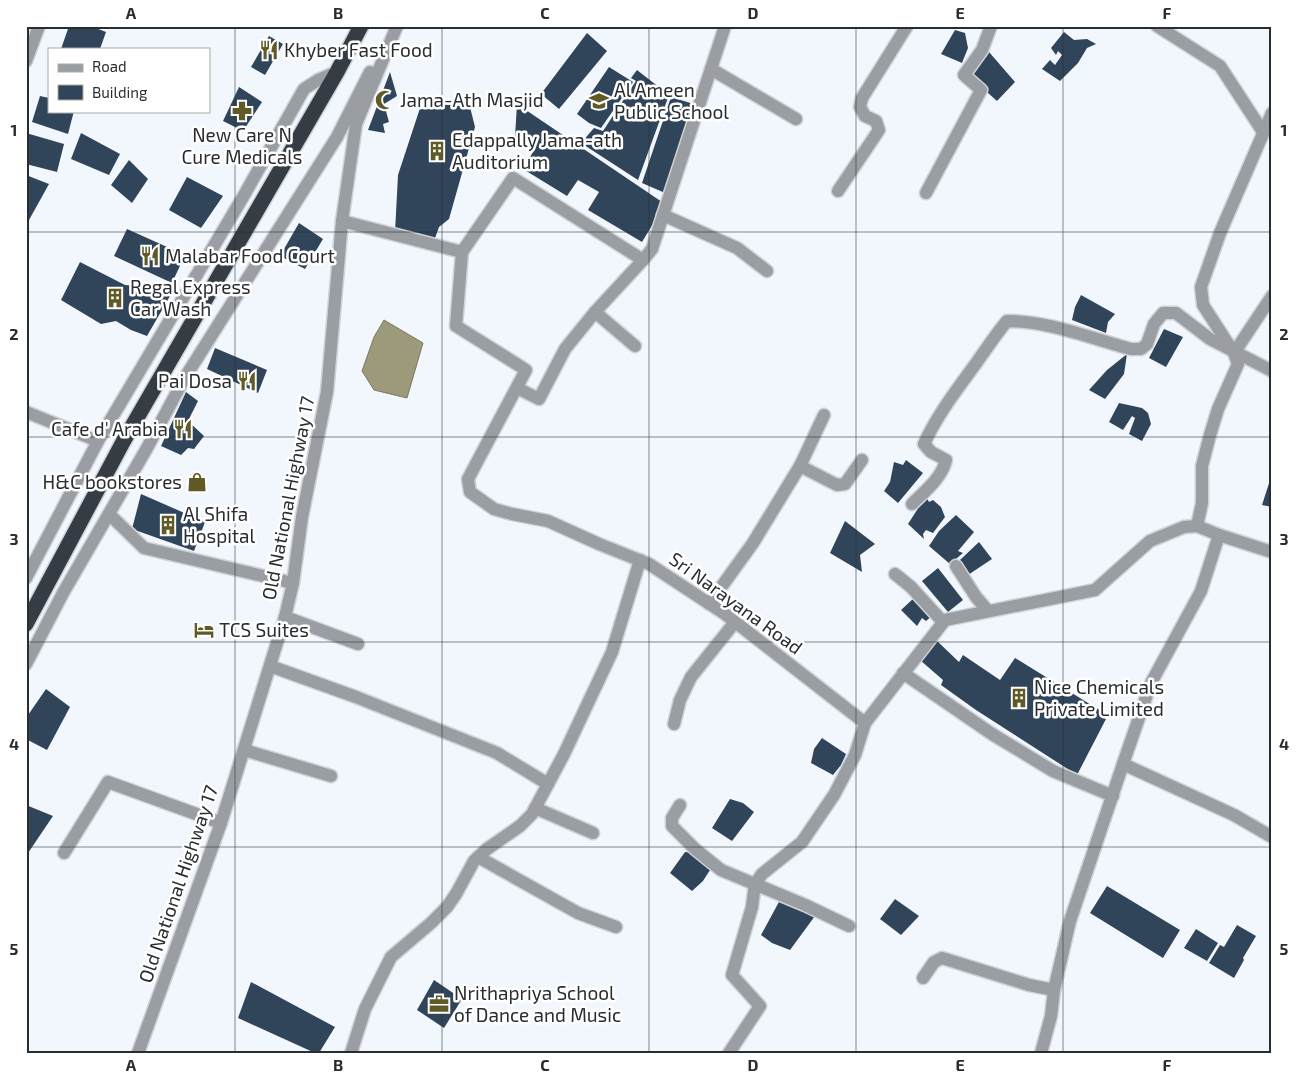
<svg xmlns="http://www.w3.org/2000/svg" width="1298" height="1079" viewBox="0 0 1298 1079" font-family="'Exo 2',sans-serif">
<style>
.water{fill:#9d9a7b;stroke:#7a7964}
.building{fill:#31455a}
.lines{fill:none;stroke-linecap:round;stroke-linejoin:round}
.minor-casing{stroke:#ced3d8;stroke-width:15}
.highway-casing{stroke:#ced3d8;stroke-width:18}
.minor{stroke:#9a9da1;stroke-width:12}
.highway{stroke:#353c43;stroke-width:15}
.grid{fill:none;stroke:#292d30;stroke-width:1;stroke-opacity:0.55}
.labels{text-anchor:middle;stroke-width:5;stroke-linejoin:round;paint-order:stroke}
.poi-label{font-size:19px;fill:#292d30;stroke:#fff;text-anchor:start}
.street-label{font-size:19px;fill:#292d30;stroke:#fff}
.neatline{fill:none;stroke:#292d30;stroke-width:2}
.grid-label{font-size:16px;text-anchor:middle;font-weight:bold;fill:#292d30}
</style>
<rect width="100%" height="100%" fill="#f2f7fd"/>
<path class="water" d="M 384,320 L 423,343 L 407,398 L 374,390 L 362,371 L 374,337 Z"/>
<g class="building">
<path d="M 69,26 L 91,26 L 106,32 L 100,49 L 61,49 Z"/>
<path d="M 955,30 L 965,33 L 968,48 L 962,63 L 941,54 Z"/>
<path d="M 1064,32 L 1074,40 L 1087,39 L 1096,44 L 1087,48 L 1078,63 L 1060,81 L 1042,69 L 1050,60 L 1055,65 L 1062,55 L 1058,51 L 1056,55 L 1051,48 Z"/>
<path d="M 587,33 L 607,51 L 559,109 L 541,94 Z"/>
<path d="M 269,36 L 283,44 L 265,75 L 251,67 Z"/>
<path d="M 989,52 L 1015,82 L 997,101 L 969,76 Z"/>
<path d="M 609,67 L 633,82 L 601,128 L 589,123 L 577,114 Z"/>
<path d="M 637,70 L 669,95 L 638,180 L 581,143 L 594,128 L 603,131 L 636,81 L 631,78 Z"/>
<path d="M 390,72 L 397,96 L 384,104 L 389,122 L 383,124 L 385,133 L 368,130 Z"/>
<path d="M 239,87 L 262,102 L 243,131 L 223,121 Z"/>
<path d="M 40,96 L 49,98 L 49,111 L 74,111 L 68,134 L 32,122 Z"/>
<path d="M 671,97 L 697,105 L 665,193 L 642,183 Z"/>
<path d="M 422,102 L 470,107 L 475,127 L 449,219 L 439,227 L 434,241 L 395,232 L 398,175 Z"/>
<path d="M 517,104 L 665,204 L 642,242 L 588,210 L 599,192 L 578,180 L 567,196 L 523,169 L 533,152 L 515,137 Z"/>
<path d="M 26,133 L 64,144 L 57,172 L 26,164 Z"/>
<path d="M 81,133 L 120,154 L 109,175 L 71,159 Z"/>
<path d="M 129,160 L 148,179 L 132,203 L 111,185 Z"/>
<path d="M 26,175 L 49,184 L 29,220 L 26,218 Z"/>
<path d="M 187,177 L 223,196 L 201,228 L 169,210 Z"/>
<path d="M 299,223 L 323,239 L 305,269 L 280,256 Z"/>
<path d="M 127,229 L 185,255 L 172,283 L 114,256 Z"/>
<path d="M 80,262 L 125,285 L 155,287 L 170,296 L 147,336 L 131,330 L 116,321 L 101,324 L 61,300 Z"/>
<path d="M 1081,295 L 1115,314 L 1108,322 L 1106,333 L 1072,320 L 1075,307 Z"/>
<path d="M 1164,329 L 1183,337 L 1166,367 L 1149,358 Z"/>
<path d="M 215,348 L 267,370 L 258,393 L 207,369 Z"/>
<path d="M 1127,354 L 1124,374 L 1105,399 L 1089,390 L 1107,370 Z"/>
<path d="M 186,392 L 198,401 L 188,421 L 204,436 L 194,449 L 188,448 L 181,455 L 161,446 Z"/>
<path d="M 1119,403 L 1142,408 L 1148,413 L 1151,424 L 1142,441 L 1129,434 L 1135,418 L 1132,416 L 1123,430 L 1109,422 Z"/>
<path d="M 906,460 L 923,473 L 898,503 L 884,491 L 890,482 L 894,462 L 903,465 Z"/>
<path d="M 1271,477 L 1272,477 L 1272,507 L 1262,505 Z"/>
<path d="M 141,494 L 205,522 L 194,551 L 132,529 Z"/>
<path d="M 926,496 L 929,502 L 933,500 L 941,507 L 945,517 L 933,533 L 926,530 L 923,534 L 924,539 L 908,524 Z"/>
<path d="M 956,515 L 974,532 L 958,551 L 963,553 L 950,564 L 929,546 L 939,531 Z"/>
<path d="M 845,521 L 875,544 L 860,555 L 862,572 L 830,553 Z"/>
<path d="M 979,542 L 992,559 L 968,575 L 960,560 Z"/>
<path d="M 938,568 L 963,600 L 948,612 L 922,581 Z"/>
<path d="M 914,598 L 933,615 L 926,621 L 922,618 L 917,626 L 901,610 Z"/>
<path d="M 935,639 L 959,662 L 963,655 L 1000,680 L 1015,658 L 1101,711 L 1101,716 L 1106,719 L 1077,775 L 976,710 L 941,685 L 943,680 L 920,660 Z"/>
<path d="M 46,689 L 70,707 L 47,750 L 26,739 L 26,718 Z"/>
<path d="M 822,738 L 846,754 L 841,765 L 833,775 L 811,763 L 814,749 Z"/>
<path d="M 730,799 L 743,803 L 754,812 L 732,841 L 712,828 Z"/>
<path d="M 26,805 L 53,816 L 26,856 Z"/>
<path d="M 685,852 L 695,853 L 704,861 L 710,870 L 703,881 L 692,891 L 670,873 Z"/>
<path d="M 1107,886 L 1180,930 L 1163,958 L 1090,913 Z"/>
<path d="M 895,899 L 919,916 L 901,935 L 880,919 Z"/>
<path d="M 780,900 L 815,916 L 790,950 L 772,943 L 761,935 Z"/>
<path d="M 1237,925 L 1256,936 L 1243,958 L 1244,960 L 1234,978 L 1209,963 L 1220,945 L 1224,947 Z"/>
<path d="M 1196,929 L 1218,943 L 1207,961 L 1184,948 Z"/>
<path d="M 434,980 L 462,999 L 444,1028 L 417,1010 Z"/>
<path d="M 251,982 L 335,1027 L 319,1053 L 315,1053 L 238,1018 Z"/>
</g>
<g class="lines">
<defs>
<g id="minor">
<path d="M 1157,26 L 1220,66 L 1263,132"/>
<path d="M 26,61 L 39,26"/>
<path d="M 711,69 L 796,119"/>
<path d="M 838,191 L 879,130 L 876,121 L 865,116 L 860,107 L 862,98 L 907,26"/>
<path d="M 926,193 L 981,90 L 964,75 L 982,50 L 991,26"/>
<path d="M 663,215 L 737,248 L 767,271"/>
<path d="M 342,221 L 462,252 L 513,178 L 643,260 L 652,249 L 725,26"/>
<path d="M 462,252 L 456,326 L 526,370 L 468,479 L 470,492 L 494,509 L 512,514 L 548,521 L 599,544 L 649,564 L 725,614 L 865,723 L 945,620 L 1095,590 L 1150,541 L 1184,527 L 1197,526"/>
<path d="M 595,312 L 635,346"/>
<path d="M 1234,353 L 1272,296"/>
<path d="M 517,388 L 539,399 L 565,349 L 595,312 L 643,260"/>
<path d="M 26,412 L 98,441"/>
<path d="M 800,466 L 837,485 L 845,484 L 862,460"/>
<path d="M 912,504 C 924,492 942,478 946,460 L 931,452 L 924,444 C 937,415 958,388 977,362 C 987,348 996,334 1007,321 C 1049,321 1090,338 1131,349 L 1141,349 L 1147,344 L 1154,324 L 1163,313 L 1176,313 L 1210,339 L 1272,371"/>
<path d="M 109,514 L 144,548 L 293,583"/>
<path d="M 1219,535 L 1272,552"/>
<path d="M 956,566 L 976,597 L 988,611"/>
<path d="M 895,574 L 911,587 L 943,622"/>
<path d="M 26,578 L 98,441 L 243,197 L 304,89 L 318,80 L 337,72"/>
<path d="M 709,604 L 753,543 L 800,466 L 824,415"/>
<path d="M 285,617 L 358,644"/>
<path d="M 26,664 L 63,593 L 147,448 L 184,379 L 337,137 L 370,72"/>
<path d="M 270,666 L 356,697 L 497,753 L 548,784"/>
<path d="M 903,673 L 992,734 L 1053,771 L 1113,796"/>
<path d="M 674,724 L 680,700 L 691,677 L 735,622"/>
<path d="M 244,750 L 331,776"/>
<path d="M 1123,764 L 1234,815 L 1272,837"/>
<path d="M 680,805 L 672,818 L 672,826 L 695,849 L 721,870 L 805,905 L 849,926"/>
<path d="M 535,808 L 593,833"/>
<path d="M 64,853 L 108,782 L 221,823"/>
<path d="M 478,857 L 578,913 L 616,927"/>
<path d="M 923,978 L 934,962 L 942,958 L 1029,985 L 1054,990"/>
<path d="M 138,1053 L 221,823 L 285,617 L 293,583 L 302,517 L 327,392 L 342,221 L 356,124 L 397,26"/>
<path d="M 351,1053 L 365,1009 L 391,957 L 431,923 L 447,907 L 456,894 L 474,861 L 487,849 L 520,826 L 532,814 L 564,754 L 612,652 L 640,560"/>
<path d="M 729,1053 L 760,1006 L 732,975 L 752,907 L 755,884 L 762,874 L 802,842 L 834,795 L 855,755 L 865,723"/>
<path d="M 1041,1053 L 1051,1016 L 1054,990 L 1070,921 L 1123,764 L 1151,683 L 1201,591 L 1219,535 L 1197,526 L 1202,503 L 1202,466 L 1210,435 L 1218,409 L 1238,364 L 1234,353 L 1203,305 L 1201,287 L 1220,233 L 1272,113"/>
</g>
<path id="highway" d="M 26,624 L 123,442 L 337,72 L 361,26"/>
</defs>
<use href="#minor" class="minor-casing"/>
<use href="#highway" class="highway-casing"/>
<use href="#minor" class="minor"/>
<use href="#highway" class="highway"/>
</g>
<path class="grid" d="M 235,26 L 235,1053M 442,26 L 442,1053M 649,26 L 649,1053M 856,26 L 856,1053M 1063,26 L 1063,1053M 26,232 L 1272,232M 26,437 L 1272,437M 26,642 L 1272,642M 26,847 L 1272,847"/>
<defs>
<symbol id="restaurant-bare" viewBox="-9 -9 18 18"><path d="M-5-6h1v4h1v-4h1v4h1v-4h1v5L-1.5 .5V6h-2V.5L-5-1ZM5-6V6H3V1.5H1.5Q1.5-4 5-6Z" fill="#5f5a26" stroke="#fff" stroke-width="2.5" paint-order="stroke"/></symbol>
<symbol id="mosque-bare" viewBox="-9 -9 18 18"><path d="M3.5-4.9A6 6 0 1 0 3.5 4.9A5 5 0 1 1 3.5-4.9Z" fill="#5f5a26" stroke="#fff" stroke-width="2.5" paint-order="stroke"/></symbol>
<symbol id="school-bare" viewBox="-9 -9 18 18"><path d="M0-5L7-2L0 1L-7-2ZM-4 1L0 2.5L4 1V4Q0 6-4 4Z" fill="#5f5a26" stroke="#fff" stroke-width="2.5" paint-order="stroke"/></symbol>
<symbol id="pharmacy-bare" viewBox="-9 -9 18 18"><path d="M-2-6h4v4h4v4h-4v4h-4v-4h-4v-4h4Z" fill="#5f5a26" stroke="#fff" stroke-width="2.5" paint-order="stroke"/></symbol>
<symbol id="building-bare" viewBox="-9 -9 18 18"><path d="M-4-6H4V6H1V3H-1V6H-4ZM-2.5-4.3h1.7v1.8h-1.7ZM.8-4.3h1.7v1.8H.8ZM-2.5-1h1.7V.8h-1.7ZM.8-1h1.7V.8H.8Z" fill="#5f5a26" stroke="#fff" stroke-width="2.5" paint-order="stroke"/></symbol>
<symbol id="shop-bare" viewBox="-9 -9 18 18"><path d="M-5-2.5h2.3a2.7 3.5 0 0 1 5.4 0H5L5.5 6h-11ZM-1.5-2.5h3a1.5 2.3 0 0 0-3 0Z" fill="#5f5a26" stroke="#fff" stroke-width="2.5" paint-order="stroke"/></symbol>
<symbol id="hotel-bare" viewBox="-9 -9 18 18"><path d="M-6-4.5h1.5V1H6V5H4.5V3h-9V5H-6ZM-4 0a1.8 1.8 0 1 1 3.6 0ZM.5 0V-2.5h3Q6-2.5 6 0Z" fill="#5f5a26" stroke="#fff" stroke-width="2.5" paint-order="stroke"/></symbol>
<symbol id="office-bare" viewBox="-9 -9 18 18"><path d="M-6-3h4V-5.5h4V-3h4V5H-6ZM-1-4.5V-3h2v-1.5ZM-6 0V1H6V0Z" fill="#5f5a26" stroke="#fff" stroke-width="2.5" paint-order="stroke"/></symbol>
</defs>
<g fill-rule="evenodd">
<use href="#restaurant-bare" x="255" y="36" width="28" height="28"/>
<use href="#mosque-bare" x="371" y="86" width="28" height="28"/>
<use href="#school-bare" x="585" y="87" width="28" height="28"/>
<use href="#pharmacy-bare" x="228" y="97" width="28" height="28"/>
<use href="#building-bare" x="423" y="137" width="28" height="28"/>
<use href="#restaurant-bare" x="136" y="242" width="28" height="28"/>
<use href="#building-bare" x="101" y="284" width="28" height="28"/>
<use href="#restaurant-bare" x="233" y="367" width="28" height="28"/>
<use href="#restaurant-bare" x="169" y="415" width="28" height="28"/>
<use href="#shop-bare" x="183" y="468" width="28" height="28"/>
<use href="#building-bare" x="154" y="511" width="28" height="28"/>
<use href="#hotel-bare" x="190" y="616" width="28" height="28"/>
<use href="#building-bare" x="1005" y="684" width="28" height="28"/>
<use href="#office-bare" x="425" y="990" width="28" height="28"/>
</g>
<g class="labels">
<g class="poi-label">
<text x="284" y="57">Khyber Fast Food</text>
<text x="614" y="97">Al Ameen<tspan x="614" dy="22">Public School</tspan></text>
<text x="400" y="107">Jama-Ath Masjid</text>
<text x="242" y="142" text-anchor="middle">New Care N<tspan x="242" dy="22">Cure Medicals</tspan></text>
<text x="452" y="147">Edappally Jama-ath<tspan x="452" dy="22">Auditorium</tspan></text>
<text x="165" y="263">Malabar Food Court</text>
<text x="130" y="294">Regal Express<tspan x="130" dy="22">Car Wash</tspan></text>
<text x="232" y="388" text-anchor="end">Pai Dosa</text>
<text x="168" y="436" text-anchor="end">Cafe d' Arabia</text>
<text x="182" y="489" text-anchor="end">H&amp;C bookstores</text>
<text x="183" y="521">Al Shifa<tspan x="183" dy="22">Hospital</tspan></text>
<text x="219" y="637">TCS Suites</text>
<text x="1034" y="694">Nice Chemicals<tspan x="1034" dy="22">Private Limited</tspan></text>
<text x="454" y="1000">Nrithapriya School<tspan x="454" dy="22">of Dance and Music</tspan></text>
</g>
<g class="street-label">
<text transform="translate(288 498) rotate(-79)" y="7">Old National Highway 17</text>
<text transform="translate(736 603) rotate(36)" y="7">Sri Narayana Road</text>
<text transform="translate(178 884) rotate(-71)" y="7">Old National Highway 17</text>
</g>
</g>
<rect width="1298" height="1079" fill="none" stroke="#ffffff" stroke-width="55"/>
<rect x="48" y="48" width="162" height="65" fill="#ffffff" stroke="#a9abac"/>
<rect x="58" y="64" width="25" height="8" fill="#9a9da1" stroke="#a9abac"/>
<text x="92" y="72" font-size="15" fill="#292d30">Road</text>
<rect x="58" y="85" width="25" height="15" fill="#31455a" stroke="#a9abac"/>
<text x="92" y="98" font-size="15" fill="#292d30">Building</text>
<rect x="28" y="28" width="1242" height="1024" class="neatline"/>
<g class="grid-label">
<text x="131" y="19">A</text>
<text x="338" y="19">B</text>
<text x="545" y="19">C</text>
<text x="753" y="19">D</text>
<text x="960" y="19">E</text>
<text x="1167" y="19">F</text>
<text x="14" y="136">1</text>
<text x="1284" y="136">1</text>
<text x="14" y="340">2</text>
<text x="1284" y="340">2</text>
<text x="14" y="545">3</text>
<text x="1284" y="545">3</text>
<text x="14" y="750">4</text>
<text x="1284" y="750">4</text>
<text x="14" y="955">5</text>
<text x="1284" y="955">5</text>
<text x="131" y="1071">A</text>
<text x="338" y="1071">B</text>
<text x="545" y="1071">C</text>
<text x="753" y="1071">D</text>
<text x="960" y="1071">E</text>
<text x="1167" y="1071">F</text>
</g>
</svg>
